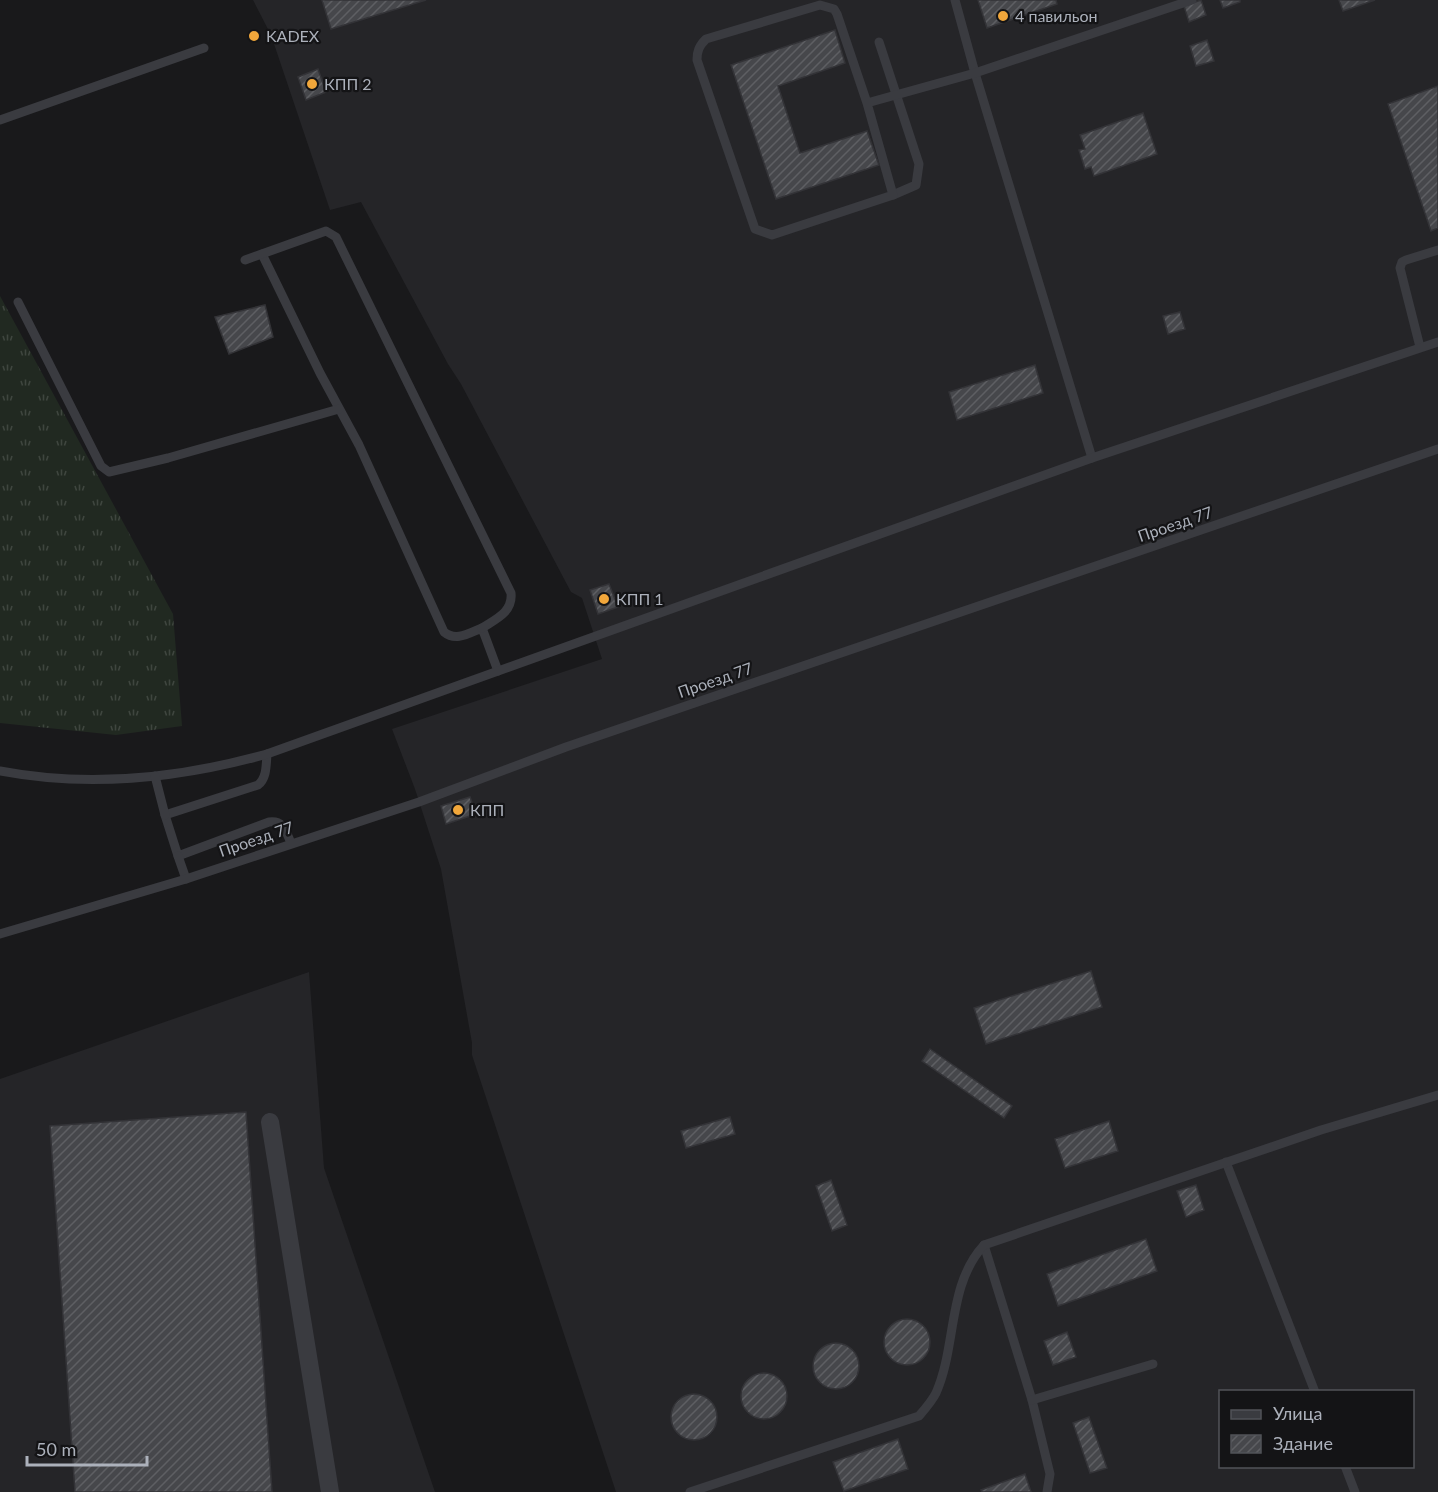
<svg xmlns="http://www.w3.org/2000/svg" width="1438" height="1492" viewBox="0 0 1438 1492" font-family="Lato,sans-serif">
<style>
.built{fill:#252528;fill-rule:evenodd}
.grass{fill:url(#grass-tufts)}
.building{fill:url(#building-hatch);stroke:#333337;stroke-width:1.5}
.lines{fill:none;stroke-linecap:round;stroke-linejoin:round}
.lane{stroke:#3a3b40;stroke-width:9}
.street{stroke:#3a3b40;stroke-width:18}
.poi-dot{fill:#f1a73b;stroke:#141416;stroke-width:2}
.labels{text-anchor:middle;stroke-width:4.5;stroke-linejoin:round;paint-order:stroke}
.poi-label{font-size:16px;fill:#acb1bb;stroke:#141416;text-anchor:start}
.street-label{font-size:16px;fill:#acb1bb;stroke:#141416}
</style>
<defs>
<pattern id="grass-tufts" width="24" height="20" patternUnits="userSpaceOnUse" patternTransform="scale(1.5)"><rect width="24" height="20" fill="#212921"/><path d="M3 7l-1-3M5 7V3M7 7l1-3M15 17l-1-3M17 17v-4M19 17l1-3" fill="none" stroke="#3f463f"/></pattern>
<pattern id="building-hatch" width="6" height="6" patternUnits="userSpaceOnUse" patternTransform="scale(1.5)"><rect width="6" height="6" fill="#46474b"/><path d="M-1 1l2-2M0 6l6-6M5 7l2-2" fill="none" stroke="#5e5f63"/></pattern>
</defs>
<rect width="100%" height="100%" fill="#19191b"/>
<g class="built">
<path d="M 253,0 L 1438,0 L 1438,1492 L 616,1492 L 472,1055 L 472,1043 L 441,869 L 415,789 L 392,729 L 602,659 L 582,598 L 571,592 L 461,384 L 448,364 L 361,202 L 330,210 L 271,35 ZM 1220,1392 L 1412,1392 L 1412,1466 L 1220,1466 Z"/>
<path d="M 309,972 L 324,1168 L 435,1492 L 0,1492 L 0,1079 Z"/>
</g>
<path class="grass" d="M 0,296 L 173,614 L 182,726 L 116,735 L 0,723 Z"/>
<g class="building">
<path d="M 322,0 L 426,0 L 331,29 Z"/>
<path d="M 978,0 L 1056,0 L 1057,4 L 987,28 Z"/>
<path d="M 1201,0 L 1206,15 L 1189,22 L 1184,6 Z"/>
<path d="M 1220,0 L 1240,0 L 1240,2 L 1223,8 Z"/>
<path d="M 1339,0 L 1375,0 L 1343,11 Z"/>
<path d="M 835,30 L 845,63 L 778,86 L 800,153 L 867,131 L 879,165 L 776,199 L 731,65 Z"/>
<path d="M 1207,40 L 1214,61 L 1196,66 L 1190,46 Z"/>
<path d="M 318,69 L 326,92 L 306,100 L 298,77 Z"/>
<path d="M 1438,86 L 1438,228 L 1431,231 L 1388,104 Z"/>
<path d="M 1143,113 L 1157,154 L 1094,176 L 1091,167 L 1085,169 L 1079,150 L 1085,149 L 1080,135 Z"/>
<path d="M 265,305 L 273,337 L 229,354 L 215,317 Z"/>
<path d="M 1180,312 L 1185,329 L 1168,334 L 1163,316 Z"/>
<path d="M 1035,365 L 1043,393 L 957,420 L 949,392 Z"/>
<path d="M 609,584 L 618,607 L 598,614 L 590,590 Z"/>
<path d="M 470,797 L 476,814 L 446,824 L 441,806 Z"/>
<path d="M 1091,971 L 1102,1007 L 986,1044 L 974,1008 Z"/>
<path d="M 930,1049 L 1012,1106 L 1004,1118 L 922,1061 Z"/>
<path d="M 246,1112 L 272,1492 L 75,1492 L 50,1126 Z"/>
<path d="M 730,1117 L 735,1134 L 686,1148 L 681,1131 Z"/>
<path d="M 1109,1121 L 1118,1151 L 1065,1168 L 1055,1139 Z"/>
<path d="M 831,1180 L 847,1225 L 832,1231 L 816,1186 Z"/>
<path d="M 1196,1185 L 1204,1210 L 1186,1217 L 1177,1191 Z"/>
<path d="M 1146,1239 L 1157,1271 L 1058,1306 L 1047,1274 Z"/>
<circle cx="907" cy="1342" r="23"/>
<path d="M 1067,1332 L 1076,1357 L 1053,1365 L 1044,1341 Z"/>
<circle cx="836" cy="1366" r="23"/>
<circle cx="764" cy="1396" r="23"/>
<circle cx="694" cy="1417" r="23"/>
<path d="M 1089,1417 L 1107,1468 L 1090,1473 L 1073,1423 Z"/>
<path d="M 898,1439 L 908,1469 L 844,1491 L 833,1462 Z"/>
<path d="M 1025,1474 L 1031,1492 L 982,1492 L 981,1490 Z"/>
</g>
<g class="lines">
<g class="lane">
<path d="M 955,0 L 975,73 L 1092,458"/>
<path d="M 879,42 L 919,164 L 916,185 L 893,195"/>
<path d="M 867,103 L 893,195 L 772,235 L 755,229 L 697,60 C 697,51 699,46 706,39 L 820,5 L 834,9 L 837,14 L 867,103 L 975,73 L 1192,0"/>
<path d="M 0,120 L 204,48"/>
<path d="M 262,254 L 320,373 L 359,445 L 444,632 C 456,642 469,633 482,628 L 498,671"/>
<path d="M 245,260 L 326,231 L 336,237 L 511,593 C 513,612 496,619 482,628"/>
<path d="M 18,302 L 101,466 L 109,472 L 168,458 L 339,409"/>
<path d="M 1420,347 L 1400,268 L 1402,262 L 1406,260 L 1438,250"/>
<path d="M 267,754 C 266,765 267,778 258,785 L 165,815 L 178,856 L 269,822 C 284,820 286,832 291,843"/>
<path d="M 0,771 C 89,788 181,778 267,754 L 1092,458 L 1438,342"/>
<path d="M 155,776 L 165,815"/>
<path d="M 178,856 L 186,879"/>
<path d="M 0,934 L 186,879 L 419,802 L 566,747 L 1438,449"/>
<path d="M 1226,1162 L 1315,1392"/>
<path d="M 984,1245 L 1032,1400 L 1050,1474 L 1047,1492"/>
<path d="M 1032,1400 L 1153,1364"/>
<path d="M 1345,1466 L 1355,1492"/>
<path d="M 690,1492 L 919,1416 C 925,1409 932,1401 936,1393 C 957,1346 947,1285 984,1245 L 1321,1130 L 1438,1095"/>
</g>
<path class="street" d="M 270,1122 L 330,1492"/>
</g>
<g class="poi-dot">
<circle cx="1003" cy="16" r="6"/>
<circle cx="254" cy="36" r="6"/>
<circle cx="312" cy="84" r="6"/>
<circle cx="604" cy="599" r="6"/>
<circle cx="458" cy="810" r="6"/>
</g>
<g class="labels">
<g class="poi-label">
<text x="1015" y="22">4 павильон</text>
<text x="266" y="42">KADEX</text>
<text x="324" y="90">КПП 2</text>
<text x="616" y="605">КПП 1</text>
<text x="470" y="816">КПП</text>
</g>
<g class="street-label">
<text transform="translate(1175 524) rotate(-19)" y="6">Проезд 77</text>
<text transform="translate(715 680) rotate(-19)" y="6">Проезд 77</text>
<text transform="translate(256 839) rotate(-19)" y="6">Проезд 77</text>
</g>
</g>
<rect x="1219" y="1390" width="195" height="78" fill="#141416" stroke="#515358" stroke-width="1.5"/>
<rect x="1231" y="1410" width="30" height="9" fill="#3a3b40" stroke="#515358" stroke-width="1.5"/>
<text x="1273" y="1420" font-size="18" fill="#acb1bb">Улица</text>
<rect x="1231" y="1435" width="30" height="18" fill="url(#building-hatch)" stroke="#515358" stroke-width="1.5"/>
<text x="1273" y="1450" font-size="18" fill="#acb1bb">Здание</text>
<path d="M27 1456v9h120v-9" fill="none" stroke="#acb1bb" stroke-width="3"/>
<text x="36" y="1456" font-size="18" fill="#acb1bb" stroke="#141416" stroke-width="4.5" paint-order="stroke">50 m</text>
</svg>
